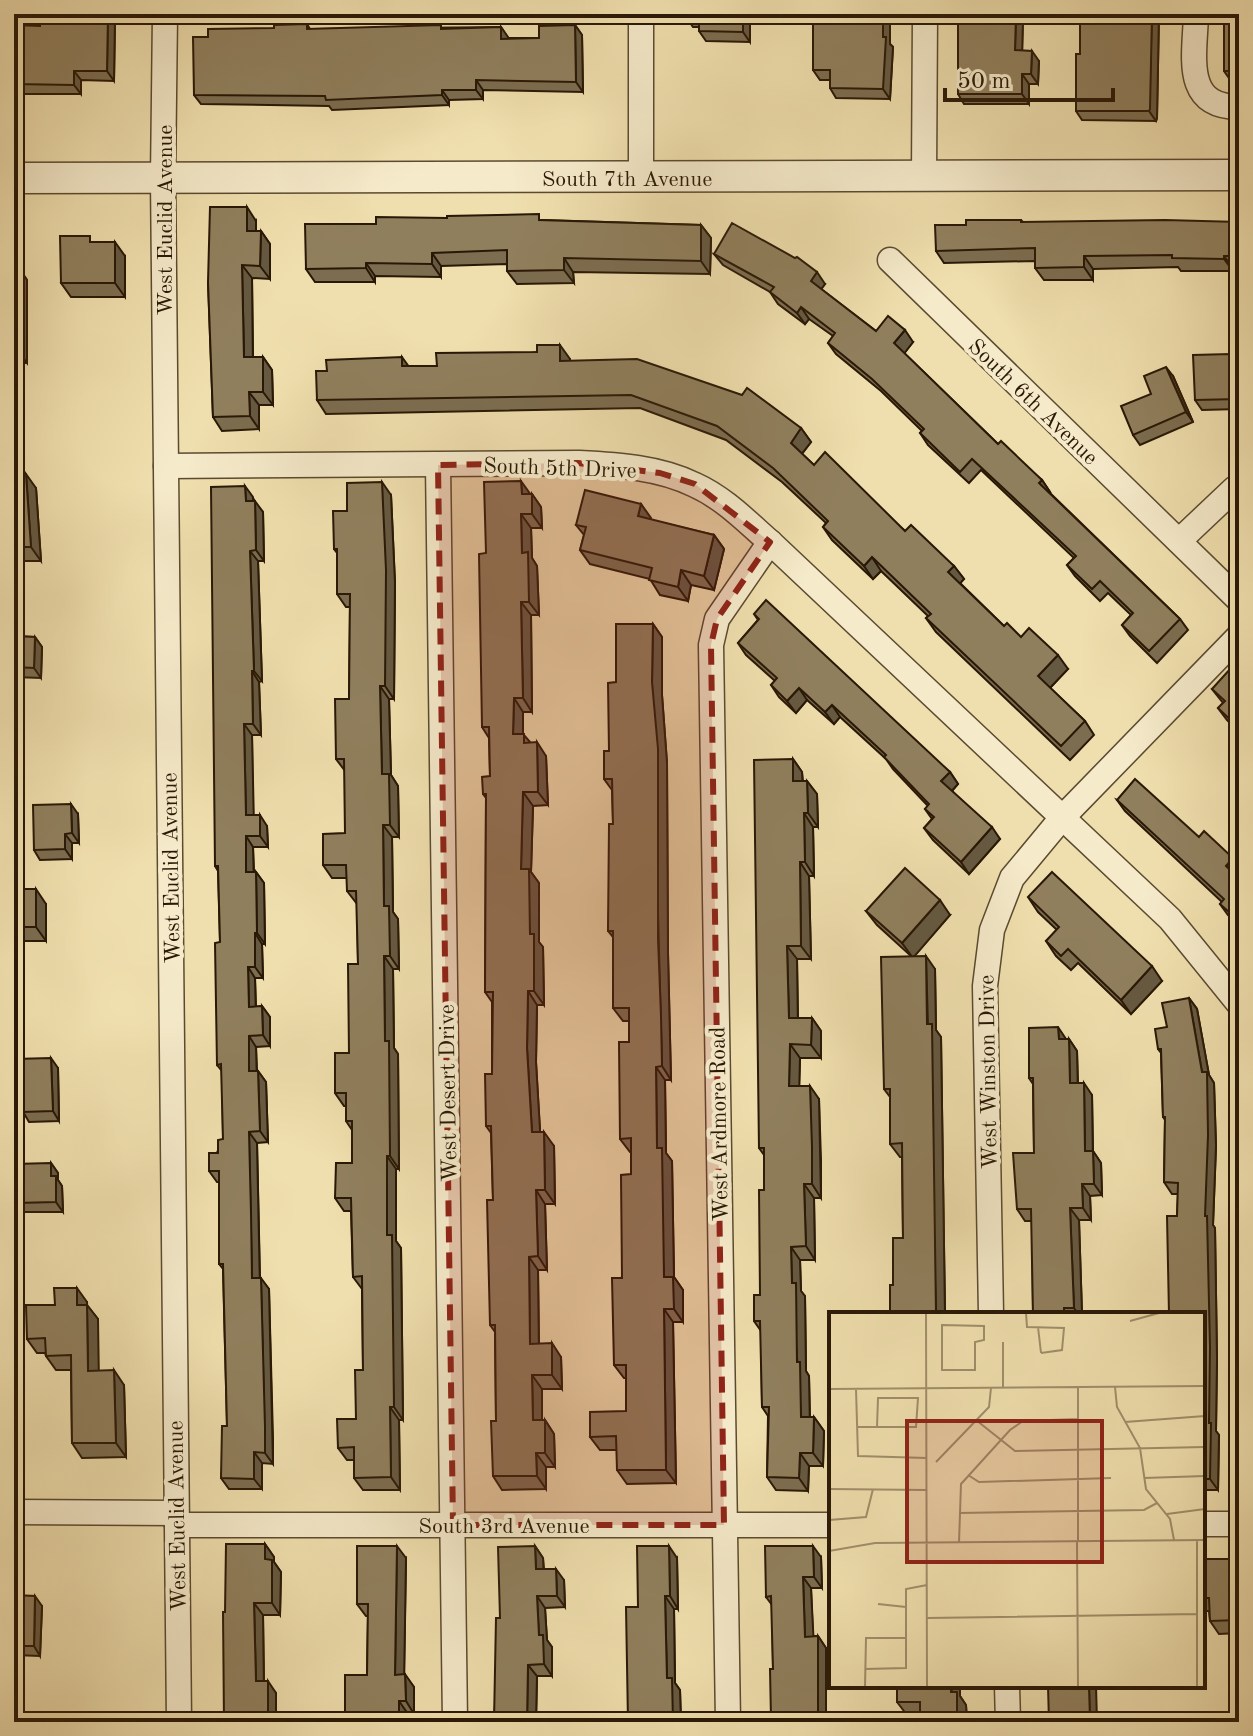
<svg xmlns="http://www.w3.org/2000/svg" width="1253" height="1736" viewBox="0 0 1253 1736" font-family="'Old Standard TT',serif">
<style>
.lines{fill:none;stroke-linecap:round;stroke-linejoin:round}
.minor-casing{stroke:#5b4a30;stroke-width:27}
.tertiary-casing{stroke:#5b4a30;stroke-width:33}
.minor{stroke:#f5eaca;stroke-width:24}
.tertiary{stroke:#f5eaca;stroke-width:30}
.wall{fill:#7c6d50;stroke:#291806;stroke-width:2}
.shaded-wall{fill:#655941;stroke:#291806;stroke-width:2}
.building{fill:#907f5d;stroke:#291806;stroke-width:2}
.marked{fill:#8f2418;fill-opacity:0.2;stroke:#8f2418;stroke-width:6;stroke-dasharray:16 10;stroke-linejoin:round}
.labels{text-anchor:middle;stroke-width:8;stroke-linejoin:round;paint-order:stroke}
.street-label{font-size:22px;fill:#291806;stroke:#f5eaca}
.inset-road{fill:none;stroke:#a08f6b;stroke-width:2}
.view{fill:#8f2418;fill-opacity:0.15;stroke:#8f2418;stroke-width:4}
.inset-edge{fill:none;stroke:#291806;stroke-width:4}
</style>
<rect width="100%" height="100%" fill="#f0dfae"/>
<filter id="stains"><feTurbulence type="fractalNoise" baseFrequency=".0025" numOctaves="4"/><feColorMatrix values="0 0 0 0 .2 0 0 0 0 .09 0 0 0 0 .02 0 0 0 .5 -.17"/></filter>
<radialGradient id="worn" r=".72"><stop offset=".6" stop-color="#630" stop-opacity="0"/><stop offset="1" stop-color="#630" stop-opacity=".3"/></radialGradient>
<g class="lines">
<defs>
<g id="minor">
<path d="M 165,14 L 163,178 L 179,1722"/>
<path d="M 1196,14 C 1195,55 1182,107 1239,107"/>
<path d="M 924,177 L 925,14"/>
<path d="M 641,178 L 641,14"/>
<path d="M 890,260 L 1239,600"/>
<path d="M 438,465 L 455,1722"/>
<path d="M 166,466 L 578,463 C 617,465 659,467 695,485 C 724,498 747,522 770,542 L 1170,919 L 1239,1004"/>
<path d="M 1179,541 L 1234,489"/>
<path d="M 991,1314 L 985,986 L 992,930 L 1012,878 L 1061,819 L 1239,636"/>
<path d="M 14,1512 L 176,1513"/>
<path d="M 1203,1524 L 1239,1524"/>
<path d="M 177,1525 L 831,1525"/>
<path d="M 1007,1686 L 1008,1722"/>
<path d="M 728,1722 L 711,645 L 717,619 L 770,542"/>
</g>
<path id="tertiary" d="M 14,178 L 1239,175"/>
</defs>
<use href="#minor" class="minor-casing"/>
<use href="#tertiary" class="tertiary-casing"/>
<use href="#minor" class="minor"/>
<use href="#tertiary" class="tertiary"/>
</g>
<g class="wall">
<path d="M 686,14 L 750,14 L 750,42 L 706,41 L 699,31 L 699,27 L 693,27 L 686,17 Z"/>
<path d="M 809,14 L 890,14 L 890,44 L 893,47 L 890,99 L 836,98 L 830,88 L 830,80 L 820,80 L 813,70 L 813,19 Z"/>
<path d="M 958,14 L 1036,14 L 1036,18 L 1023,18 L 1022,51 L 1039,61 L 1038,84 L 1029,84 L 1029,104 L 964,104 L 958,94 Z"/>
<path d="M 1080,14 L 1159,14 L 1157,118 L 1156,121 L 1082,120 L 1076,111 L 1080,54 Z"/>
<path d="M 1239,14 L 1239,81 L 1231,81 L 1224,71 Z"/>
<path d="M 115,19 L 114,81 L 81,80 L 81,94 L 17,94 L 17,102 L 14,102 L 14,25 L 40,26 Z"/>
<path d="M 307,24 L 310,29 L 501,27 L 508,38 L 539,38 L 575,25 L 582,35 L 583,92 L 483,90 L 483,99 L 449,100 L 449,105 L 332,110 L 329,106 L 201,104 L 194,95 L 208,37 Z"/>
<path d="M 543,220 L 701,225 L 711,238 L 710,274 L 573,272 L 574,283 L 517,284 L 507,271 L 507,264 L 441,266 L 441,277 L 375,276 L 375,282 L 315,282 L 306,269 L 376,224 Z"/>
<path d="M 1021,220 L 1023,222 L 1239,222 L 1239,268 L 1233,268 L 1233,271 L 1181,271 L 1178,267 L 1093,269 L 1093,280 L 1044,280 L 1035,268 L 1035,261 L 944,263 L 936,251 L 966,225 Z"/>
<path d="M 256,221 L 256,231 L 261,231 L 270,244 L 270,279 L 252,278 L 253,357 L 263,357 L 272,370 L 273,405 L 259,405 L 259,429 L 222,431 L 213,417 L 208,282 Z"/>
<path d="M 14,246 L 19,254 L 19,268 L 27,280 L 27,363 L 14,363 Z"/>
<path d="M 714,254 L 825,284 L 821,289 L 876,331 L 913,342 L 904,353 L 998,444 L 1042,480 L 1050,492 L 1049,492 L 1180,619 L 1188,630 L 1157,663 L 1130,636 L 1122,625 L 1131,615 L 1108,593 L 1100,601 L 1075,576 L 1067,565 L 1074,558 L 981,470 L 969,483 L 928,445 L 920,433 L 922,431 L 881,391 L 836,354 L 828,343 L 833,336 L 809,319 L 805,324 L 778,304 L 770,292 L 723,265 Z"/>
<path d="M 125,256 L 125,297 L 71,297 L 61,283 Z"/>
<path d="M 537,352 L 570,359 L 570,361 L 801,428 L 811,442 L 802,454 L 814,465 L 954,566 L 964,579 L 960,583 L 1004,626 L 1068,669 L 1050,688 L 1085,721 L 1094,735 L 1070,760 L 936,632 L 926,618 L 928,616 L 881,571 L 873,579 L 832,540 L 823,527 L 826,523 L 782,482 L 726,440 L 640,408 L 326,414 L 317,400 L 409,366 L 437,366 Z"/>
<path d="M 1237,364 L 1237,371 L 1239,371 L 1239,409 L 1202,410 L 1195,400 Z"/>
<path d="M 1173,376 L 1193,422 L 1140,445 L 1133,435 L 1151,394 Z"/>
<path d="M 14,474 L 36,488 L 41,561 L 14,561 Z"/>
<path d="M 530,494 L 532,494 L 541,507 L 542,528 L 531,528 L 532,558 L 537,566 L 539,615 L 531,615 L 532,712 L 523,712 L 523,734 L 530,742 L 546,756 L 548,805 L 533,806 L 531,872 L 539,883 L 539,942 L 543,947 L 544,1005 L 537,1005 L 536,1062 L 540,1132 L 554,1146 L 555,1204 L 545,1204 L 547,1270 L 538,1270 L 539,1343 L 561,1357 L 562,1389 L 542,1389 L 542,1420 L 545,1420 L 554,1434 L 555,1467 L 546,1467 L 546,1489 L 502,1490 L 493,1476 L 496,1421 L 495,1332 L 490,1325 L 493,1200 L 491,1133 L 486,1126 L 492,1074 L 492,1002 L 485,992 L 486,798 L 483,794 L 490,776 L 489,738 L 482,727 L 486,553 Z"/>
<path d="M 391,495 L 395,583 L 394,699 L 389,699 L 391,775 L 398,786 L 399,837 L 392,837 L 393,912 L 398,919 L 399,969 L 393,969 L 394,1048 L 398,1054 L 399,1169 L 396,1169 L 396,1241 L 401,1248 L 403,1420 L 399,1420 L 400,1490 L 363,1490 L 354,1478 L 354,1460 L 347,1460 L 338,1448 L 356,1419 L 363,1370 L 362,1289 L 353,1277 L 351,1211 L 344,1211 L 335,1198 L 352,1163 L 352,1130 L 346,1121 L 346,1106 L 344,1106 L 335,1093 L 349,1053 L 358,964 L 357,904 L 347,891 L 347,878 L 332,878 L 323,865 L 345,833 L 345,771 L 336,759 L 349,699 L 350,607 L 346,607 L 337,594 L 337,553 L 334,549 L 347,511 Z"/>
<path d="M 253,497 L 253,501 L 263,512 L 264,561 L 258,561 L 262,681 L 259,682 L 261,735 L 252,735 L 253,815 L 267,826 L 268,847 L 253,847 L 254,872 L 256,872 L 264,883 L 265,944 L 262,944 L 263,978 L 255,978 L 256,1007 L 262,1006 L 270,1017 L 270,1046 L 256,1047 L 257,1071 L 258,1071 L 266,1082 L 268,1142 L 257,1143 L 260,1278 L 269,1289 L 273,1438 L 273,1464 L 262,1463 L 262,1489 L 229,1489 L 221,1478 L 227,1426 L 223,1269 L 219,1264 L 219,1182 L 217,1182 L 209,1171 L 223,1139 L 222,1071 L 217,1065 L 220,942 L 218,871 L 215,866 Z"/>
<path d="M 641,504 L 651,520 L 714,535 L 724,549 L 714,590 L 691,585 L 688,601 L 660,595 L 650,579 L 590,564 L 580,550 L 584,535 L 576,525 Z"/>
<path d="M 754,614 L 950,772 L 958,784 L 952,791 L 1000,839 L 969,874 L 933,840 L 924,828 L 932,819 L 925,809 L 928,806 L 893,769 L 886,759 L 840,717 L 834,724 L 807,700 L 796,713 L 779,697 L 771,685 L 775,681 L 746,655 L 738,643 L 758,620 Z"/>
<path d="M 653,624 L 662,637 L 662,695 L 667,763 L 668,953 L 671,1080 L 665,1080 L 666,1153 L 672,1161 L 674,1277 L 683,1290 L 683,1322 L 673,1322 L 676,1483 L 627,1484 L 617,1470 L 617,1450 L 600,1450 L 590,1437 L 626,1411 L 626,1378 L 624,1378 L 614,1365 L 631,1174 L 631,1152 L 630,1152 L 620,1139 L 629,1042 L 629,1021 L 623,1021 L 613,1008 L 613,937 L 608,931 L 613,824 L 612,790 L 604,779 L 609,751 L 616,682 Z"/>
<path d="M 14,636 L 35,637 L 42,647 L 41,678 L 14,677 Z"/>
<path d="M 1239,676 L 1239,732 L 1227,720 L 1218,708 L 1223,703 L 1212,689 Z"/>
<path d="M 793,759 L 802,772 L 803,781 L 807,781 L 817,794 L 818,827 L 813,827 L 814,876 L 809,876 L 811,959 L 797,959 L 798,1018 L 812,1018 L 821,1031 L 821,1058 L 800,1058 L 799,1086 L 819,1099 L 821,1160 L 821,1198 L 814,1198 L 815,1260 L 800,1260 L 801,1291 L 805,1296 L 806,1371 L 809,1376 L 810,1417 L 814,1417 L 824,1431 L 823,1466 L 809,1466 L 808,1491 L 776,1490 L 767,1477 L 768,1416 L 762,1407 L 761,1331 L 754,1321 L 760,1295 L 764,1190 L 764,1155 L 759,1148 Z"/>
<path d="M 1117,800 L 1199,837 L 1233,858 L 1239,867 L 1239,872 L 1236,876 L 1239,879 L 1239,925 L 1228,915 L 1220,904 L 1222,902 L 1125,811 Z"/>
<path d="M 78,814 L 79,843 L 72,843 L 72,859 L 40,860 L 34,850 Z"/>
<path d="M 14,878 L 20,889 L 46,904 L 46,941 L 14,941 Z"/>
<path d="M 1028,897 L 1162,981 L 1131,1014 L 1078,963 L 1071,970 L 1056,956 L 1046,941 L 1057,930 L 1038,912 Z"/>
<path d="M 866,911 L 950,915 L 914,956 L 935,969 L 936,1030 L 941,1037 L 945,1314 L 893,1285 L 903,1238 L 902,1157 L 900,1157 L 890,1144 L 890,1097 L 884,1089 L 911,956 L 877,925 Z"/>
<path d="M 1189,998 L 1197,1009 L 1209,1075 L 1214,1083 L 1216,1146 L 1213,1225 L 1215,1228 L 1217,1359 L 1216,1431 L 1219,1435 L 1218,1490 L 1203,1490 L 1203,1314 L 1177,1216 L 1178,1194 L 1172,1194 L 1164,1182 L 1165,1120 L 1163,1117 L 1161,1053 L 1158,1049 Z"/>
<path d="M 1066,1039 L 1069,1039 L 1077,1051 L 1078,1083 L 1092,1095 L 1093,1151 L 1101,1163 L 1102,1195 L 1090,1196 L 1091,1220 L 1079,1220 L 1082,1314 L 1033,1314 L 1032,1221 L 1025,1221 L 1017,1209 L 1034,1153 L 1033,1084 L 1029,1078 Z"/>
<path d="M 14,1059 L 58,1068 L 59,1121 L 29,1122 L 22,1110 L 14,1110 Z"/>
<path d="M 51,1163 L 58,1173 L 58,1180 L 62,1186 L 63,1212 L 22,1212 L 15,1203 Z"/>
<path d="M 87,1302 L 87,1305 L 98,1319 L 98,1371 L 124,1385 L 126,1457 L 82,1458 L 72,1443 L 71,1370 L 56,1370 L 46,1356 L 45,1353 L 37,1353 L 27,1339 L 55,1305 Z"/>
<path d="M 265,1544 L 274,1557 L 274,1562 L 281,1572 L 280,1615 L 263,1615 L 264,1681 L 276,1693 L 276,1722 L 225,1612 Z"/>
<path d="M 535,1546 L 543,1558 L 544,1569 L 564,1580 L 565,1607 L 545,1608 L 547,1640 L 552,1647 L 552,1676 L 537,1676 L 536,1722 L 494,1722 L 500,1618 Z"/>
<path d="M 821,1557 L 822,1588 L 811,1588 L 813,1636 L 818,1636 L 826,1648 L 826,1722 L 773,1722 L 771,1719 L 773,1669 L 772,1605 L 766,1597 Z"/>
<path d="M 406,1558 L 404,1674 L 414,1687 L 414,1714 L 408,1714 L 367,1675 L 368,1616 L 366,1616 L 357,1604 Z"/>
<path d="M 677,1558 L 678,1609 L 674,1609 L 675,1683 L 680,1690 L 681,1722 L 628,1722 L 638,1607 Z"/>
<path d="M 1203,1559 L 1239,1559 L 1239,1633 L 1219,1634 L 1210,1621 L 1209,1611 L 1203,1611 Z"/>
<path d="M 14,1595 L 42,1606 L 40,1656 L 14,1655 Z"/>
<path d="M 897,1686 L 960,1686 L 960,1696 L 966,1705 L 967,1722 L 920,1722 L 920,1715 L 907,1715 L 897,1702 Z"/>
</g>
<g class="shaded-wall">
<path d="M 108,14 L 112,14 L 115,19 L 114,81 L 107,71 Z"/>
<path d="M 743,14 L 750,14 L 750,42 L 743,32 Z"/>
<path d="M 883,14 L 890,14 L 890,44 L 893,47 L 890,99 L 883,89 Z"/>
<path d="M 1016,14 L 1021,14 L 1023,18 L 1022,60 L 1015,50 Z"/>
<path d="M 1152,14 L 1159,14 L 1157,118 L 1156,121 L 1149,111 Z"/>
<path d="M 575,25 L 582,35 L 583,92 L 576,82 Z"/>
<path d="M 501,27 L 508,37 L 508,48 L 501,39 Z"/>
<path d="M 1032,51 L 1039,61 L 1038,84 L 1031,74 Z"/>
<path d="M 74,71 L 81,80 L 81,94 L 74,85 Z"/>
<path d="M 1022,74 L 1029,84 L 1029,104 L 1022,94 Z"/>
<path d="M 476,80 L 483,90 L 483,99 L 476,90 Z"/>
<path d="M 14,90 L 17,94 L 17,102 L 14,98 Z"/>
<path d="M 442,90 L 449,100 L 449,105 L 442,95 Z"/>
<path d="M 247,207 L 256,221 L 256,244 L 247,231 Z"/>
<path d="M 701,225 L 711,238 L 710,274 L 701,261 Z"/>
<path d="M 261,231 L 270,244 L 270,279 L 260,266 Z"/>
<path d="M 115,242 L 125,256 L 125,297 L 115,283 Z"/>
<path d="M 14,246 L 19,254 L 19,268 L 27,280 L 27,363 L 17,349 Z"/>
<path d="M 432,253 L 441,266 L 441,277 L 432,264 Z"/>
<path d="M 1084,256 L 1093,269 L 1093,280 L 1084,267 Z"/>
<path d="M 1224,256 L 1233,268 L 1233,271 L 1224,259 Z"/>
<path d="M 564,258 L 573,272 L 574,283 L 564,270 Z"/>
<path d="M 366,263 L 375,276 L 375,282 L 366,268 Z"/>
<path d="M 242,265 L 252,278 L 253,370 L 244,357 Z"/>
<path d="M 817,272 L 825,284 L 819,292 L 811,281 Z"/>
<path d="M 801,307 L 809,319 L 805,324 L 797,313 Z"/>
<path d="M 905,330 L 913,342 L 903,355 L 894,343 Z"/>
<path d="M 560,345 L 570,359 L 570,375 L 560,361 Z"/>
<path d="M 1230,354 L 1237,364 L 1237,381 L 1231,372 Z"/>
<path d="M 263,357 L 272,370 L 273,405 L 263,392 Z"/>
<path d="M 402,357 L 412,371 L 402,366 Z"/>
<path d="M 1166,367 L 1173,376 L 1193,422 L 1186,412 Z"/>
<path d="M 249,392 L 259,405 L 259,429 L 250,416 Z"/>
<path d="M 801,428 L 811,442 L 800,456 L 791,443 Z"/>
<path d="M 26,474 L 36,488 L 41,561 L 31,547 Z"/>
<path d="M 1042,480 L 1050,492 L 1047,494 L 1039,483 Z"/>
<path d="M 521,481 L 531,495 L 522,494 Z"/>
<path d="M 382,482 L 391,495 L 395,583 L 394,699 L 385,686 Z"/>
<path d="M 245,486 L 253,497 L 253,512 L 246,501 Z"/>
<path d="M 532,494 L 541,507 L 542,528 L 532,514 Z"/>
<path d="M 255,501 L 263,512 L 264,561 L 256,550 Z"/>
<path d="M 641,504 L 651,518 L 648,531 L 638,516 Z"/>
<path d="M 521,514 L 531,528 L 532,558 L 537,566 L 539,615 L 529,602 L 522,553 Z"/>
<path d="M 714,535 L 724,549 L 714,590 L 704,576 Z"/>
<path d="M 250,551 L 258,561 L 262,681 L 254,671 Z"/>
<path d="M 872,557 L 881,571 L 873,579 L 864,566 Z"/>
<path d="M 954,566 L 964,579 L 958,586 L 948,572 Z"/>
<path d="M 681,570 L 691,585 L 688,601 L 678,587 Z"/>
<path d="M 521,602 L 531,615 L 532,712 L 523,698 Z"/>
<path d="M 653,624 L 662,637 L 662,695 L 667,763 L 668,953 L 671,1080 L 662,1066 L 652,682 Z"/>
<path d="M 35,637 L 42,647 L 41,678 L 34,668 Z"/>
<path d="M 1058,655 L 1068,669 L 1048,690 L 1038,676 Z"/>
<path d="M 252,671 L 259,682 L 261,735 L 253,724 Z"/>
<path d="M 380,686 L 389,699 L 391,775 L 398,786 L 399,837 L 390,825 L 382,774 Z"/>
<path d="M 799,688 L 807,700 L 796,713 L 787,701 Z"/>
<path d="M 514,698 L 523,712 L 523,748 L 513,734 Z"/>
<path d="M 832,705 L 840,717 L 834,724 L 825,712 Z"/>
<path d="M 244,724 L 252,735 L 254,826 L 246,815 Z"/>
<path d="M 537,742 L 546,756 L 548,805 L 538,792 Z"/>
<path d="M 793,759 L 802,772 L 803,795 L 793,781 Z"/>
<path d="M 950,772 L 958,784 L 950,793 L 941,781 Z"/>
<path d="M 807,781 L 817,794 L 818,827 L 808,813 Z"/>
<path d="M 523,792 L 533,806 L 531,872 L 539,883 L 539,942 L 543,947 L 544,1005 L 534,991 L 530,934 L 521,869 Z"/>
<path d="M 71,804 L 78,814 L 79,843 L 72,833 Z"/>
<path d="M 804,813 L 813,827 L 814,876 L 805,862 Z"/>
<path d="M 260,815 L 267,826 L 268,847 L 260,836 Z"/>
<path d="M 383,825 L 392,837 L 393,912 L 398,919 L 399,969 L 390,956 L 384,906 Z"/>
<path d="M 992,827 L 1000,839 L 969,874 L 961,862 Z"/>
<path d="M 65,834 L 72,843 L 72,859 L 65,849 Z"/>
<path d="M 246,836 L 253,847 L 254,883 L 246,872 Z"/>
<path d="M 1233,858 L 1239,867 L 1239,872 L 1234,878 L 1226,866 Z"/>
<path d="M 800,862 L 809,876 L 811,959 L 801,946 Z"/>
<path d="M 256,872 L 264,883 L 265,944 L 257,933 Z"/>
<path d="M 14,878 L 20,887 L 20,903 L 14,894 Z"/>
<path d="M 36,889 L 46,904 L 46,941 L 36,927 Z"/>
<path d="M 940,900 L 950,915 L 913,958 L 902,943 Z"/>
<path d="M 255,933 L 262,944 L 263,978 L 255,967 Z"/>
<path d="M 787,946 L 797,959 L 798,1031 L 789,1018 Z"/>
<path d="M 384,956 L 393,969 L 394,1048 L 398,1054 L 399,1169 L 390,1156 L 385,1041 Z"/>
<path d="M 926,956 L 935,969 L 936,1030 L 941,1037 L 945,1314 L 936,1314 Z"/>
<path d="M 1152,966 L 1162,981 L 1131,1014 L 1121,1000 Z"/>
<path d="M 248,967 L 255,978 L 256,1018 L 249,1007 Z"/>
<path d="M 528,991 L 537,1005 L 536,1062 L 541,1146 L 532,1132 L 527,1048 Z"/>
<path d="M 1189,998 L 1197,1009 L 1209,1075 L 1214,1083 L 1216,1146 L 1213,1225 L 1215,1228 L 1217,1359 L 1216,1431 L 1219,1435 L 1218,1490 L 1210,1479 L 1202,1072 Z"/>
<path d="M 262,1006 L 270,1017 L 270,1046 L 263,1035 Z"/>
<path d="M 812,1018 L 821,1031 L 821,1058 L 811,1045 Z"/>
<path d="M 1058,1027 L 1066,1039 L 1059,1039 Z"/>
<path d="M 249,1036 L 256,1047 L 257,1082 L 249,1071 Z"/>
<path d="M 1069,1039 L 1077,1051 L 1078,1095 L 1070,1083 Z"/>
<path d="M 790,1044 L 800,1058 L 799,1100 L 789,1086 Z"/>
<path d="M 51,1058 L 58,1068 L 59,1121 L 53,1111 Z"/>
<path d="M 656,1067 L 665,1080 L 666,1153 L 672,1161 L 674,1277 L 683,1290 L 683,1322 L 674,1309 L 664,1277 L 657,1148 Z"/>
<path d="M 258,1071 L 266,1082 L 268,1142 L 260,1131 Z"/>
<path d="M 1084,1083 L 1092,1095 L 1093,1163 L 1085,1151 Z"/>
<path d="M 810,1086 L 819,1099 L 821,1198 L 812,1184 Z"/>
<path d="M 249,1132 L 257,1143 L 260,1289 L 252,1278 Z"/>
<path d="M 544,1132 L 554,1146 L 555,1204 L 545,1190 Z"/>
<path d="M 1093,1151 L 1101,1163 L 1102,1195 L 1094,1184 Z"/>
<path d="M 387,1156 L 396,1169 L 396,1241 L 401,1248 L 403,1420 L 394,1407 L 387,1235 Z"/>
<path d="M 51,1163 L 58,1173 L 58,1180 L 62,1186 L 63,1212 L 56,1202 L 51,1176 Z"/>
<path d="M 804,1184 L 814,1198 L 815,1260 L 806,1246 Z"/>
<path d="M 1082,1184 L 1090,1196 L 1091,1220 L 1083,1208 Z"/>
<path d="M 536,1190 L 545,1204 L 547,1270 L 538,1256 Z"/>
<path d="M 1070,1208 L 1079,1220 L 1082,1314 L 1078,1314 L 1074,1308 Z"/>
<path d="M 791,1247 L 800,1260 L 801,1291 L 805,1296 L 806,1371 L 809,1376 L 810,1430 L 801,1417 L 792,1283 Z"/>
<path d="M 529,1257 L 538,1270 L 539,1357 L 530,1344 Z"/>
<path d="M 261,1278 L 269,1289 L 273,1464 L 265,1453 Z"/>
<path d="M 77,1288 L 87,1302 L 88,1320 L 77,1305 Z"/>
<path d="M 87,1305 L 98,1319 L 99,1385 L 88,1371 Z"/>
<path d="M 664,1309 L 673,1322 L 676,1483 L 666,1470 Z"/>
<path d="M 552,1343 L 561,1357 L 562,1389 L 552,1375 Z"/>
<path d="M 114,1370 L 124,1385 L 126,1457 L 116,1443 Z"/>
<path d="M 532,1375 L 542,1389 L 542,1434 L 533,1420 Z"/>
<path d="M 390,1407 L 399,1420 L 400,1490 L 391,1477 Z"/>
<path d="M 814,1417 L 824,1431 L 823,1466 L 813,1453 Z"/>
<path d="M 545,1420 L 554,1434 L 555,1467 L 545,1453 Z"/>
<path d="M 14,1422 L 16,1424 L 15,1458 L 14,1457 Z"/>
<path d="M 254,1452 L 262,1463 L 262,1489 L 254,1479 Z"/>
<path d="M 536,1453 L 546,1467 L 546,1489 L 537,1476 Z"/>
<path d="M 800,1453 L 809,1466 L 808,1491 L 799,1478 Z"/>
<path d="M 265,1544 L 274,1557 L 274,1562 L 281,1572 L 280,1615 L 272,1603 L 265,1559 Z"/>
<path d="M 397,1546 L 406,1558 L 404,1687 L 395,1675 Z"/>
<path d="M 535,1546 L 543,1558 L 544,1581 L 536,1569 Z"/>
<path d="M 669,1546 L 677,1558 L 678,1609 L 670,1596 Z"/>
<path d="M 813,1546 L 821,1557 L 822,1588 L 814,1577 Z"/>
<path d="M 556,1569 L 564,1580 L 565,1607 L 557,1596 Z"/>
<path d="M 803,1577 L 811,1588 L 814,1648 L 805,1637 Z"/>
<path d="M 35,1596 L 42,1606 L 40,1656 L 34,1646 Z"/>
<path d="M 537,1596 L 545,1608 L 547,1640 L 552,1647 L 552,1676 L 544,1664 L 539,1635 Z"/>
<path d="M 665,1596 L 674,1609 L 675,1683 L 680,1690 L 681,1722 L 673,1722 L 667,1678 Z"/>
<path d="M 254,1603 L 263,1615 L 264,1693 L 256,1681 Z"/>
<path d="M 818,1636 L 826,1648 L 826,1722 L 821,1722 L 818,1718 Z"/>
<path d="M 528,1665 L 537,1676 L 536,1722 L 527,1722 Z"/>
<path d="M 405,1674 L 414,1687 L 414,1714 L 406,1701 Z"/>
<path d="M 268,1681 L 276,1693 L 276,1722 L 268,1722 Z"/>
<path d="M 951,1686 L 960,1686 L 960,1696 L 966,1705 L 967,1722 L 959,1722 L 957,1720 Z"/>
<path d="M 1089,1686 L 1096,1686 L 1097,1722 L 1090,1721 Z"/>
<path d="M 399,1701 L 408,1714 L 408,1722 L 399,1722 Z"/>
</g>
<g class="building">
<path d="M 40,14 L 108,14 L 107,71 L 74,71 L 74,85 L 14,84 L 14,25 L 40,26 Z"/>
<path d="M 686,14 L 743,14 L 743,32 L 699,31 L 699,17 L 686,17 Z"/>
<path d="M 813,14 L 883,14 L 883,37 L 886,37 L 883,89 L 830,88 L 830,70 L 813,70 Z"/>
<path d="M 958,14 L 1016,14 L 1015,50 L 1032,51 L 1031,74 L 1022,74 L 1022,94 L 958,94 Z"/>
<path d="M 1080,14 L 1152,14 L 1150,109 L 1149,111 L 1076,111 L 1076,54 L 1080,54 Z"/>
<rect x="1224" y="14" width="15" height="57"/>
<path d="M 307,24 L 307,29 L 441,25 L 441,29 L 501,27 L 501,39 L 539,38 L 539,26 L 575,25 L 576,82 L 476,80 L 476,90 L 442,90 L 442,95 L 326,100 L 325,96 L 194,95 L 193,37 L 208,37 L 208,29 L 274,28 L 274,25 Z"/>
<path d="M 210,207 L 247,207 L 247,231 L 261,231 L 260,266 L 242,265 L 244,357 L 263,357 L 263,392 L 249,392 L 250,416 L 213,417 L 208,282 Z"/>
<path d="M 539,214 L 539,220 L 701,225 L 701,261 L 564,258 L 564,270 L 507,271 L 507,250 L 432,253 L 432,264 L 366,263 L 366,268 L 306,269 L 305,224 L 376,224 L 376,217 L 447,218 L 447,216 Z"/>
<path d="M 966,220 L 1021,220 L 1021,222 L 1165,220 L 1239,222 L 1239,250 L 1236,250 L 1236,256 L 1224,256 L 1224,259 L 1172,258 L 1172,255 L 1084,256 L 1084,267 L 1035,268 L 1035,248 L 936,251 L 935,225 L 966,225 Z"/>
<path d="M 732,223 L 795,258 L 797,257 L 817,272 L 811,281 L 876,331 L 888,316 L 905,330 L 894,343 L 998,444 L 1001,441 L 1042,480 L 1039,483 L 1180,619 L 1149,651 L 1122,625 L 1133,613 L 1100,581 L 1092,589 L 1067,565 L 1076,556 L 972,459 L 960,472 L 920,433 L 924,429 L 872,379 L 828,343 L 835,333 L 801,307 L 797,313 L 770,292 L 774,287 L 714,254 Z"/>
<path d="M 60,236 L 90,236 L 90,242 L 115,242 L 115,283 L 61,283 Z"/>
<rect x="14" y="265" width="3" height="84"/>
<path d="M 537,345 L 560,345 L 560,361 L 637,359 L 742,395 L 747,388 L 801,428 L 791,443 L 814,465 L 825,452 L 905,531 L 911,525 L 954,566 L 948,572 L 1004,626 L 1007,623 L 1021,637 L 1029,628 L 1058,655 L 1038,676 L 1085,721 L 1061,746 L 926,618 L 931,614 L 872,557 L 864,566 L 823,527 L 828,521 L 773,468 L 717,426 L 631,395 L 317,400 L 316,371 L 327,371 L 326,360 L 402,357 L 402,366 L 437,366 L 436,353 L 537,352 Z"/>
<path d="M 1230,354 L 1231,372 L 1239,371 L 1239,399 L 1195,400 L 1193,355 Z"/>
<path d="M 1166,367 L 1186,412 L 1133,435 L 1121,406 L 1151,394 L 1144,376 Z"/>
<path d="M 14,474 L 26,474 L 31,547 L 14,547 Z"/>
<path d="M 521,481 L 522,494 L 532,494 L 532,514 L 521,514 L 522,553 L 528,552 L 529,602 L 521,602 L 523,698 L 514,698 L 513,734 L 524,734 L 524,743 L 537,742 L 538,792 L 523,792 L 521,869 L 529,869 L 530,934 L 534,934 L 534,991 L 528,991 L 527,1048 L 532,1132 L 544,1132 L 545,1190 L 536,1190 L 538,1256 L 529,1257 L 530,1344 L 552,1343 L 552,1375 L 532,1375 L 533,1420 L 545,1420 L 545,1453 L 536,1453 L 537,1476 L 493,1476 L 491,1421 L 496,1421 L 495,1325 L 490,1325 L 487,1200 L 493,1200 L 491,1126 L 486,1126 L 485,1074 L 492,1074 L 493,992 L 485,992 L 486,794 L 483,794 L 482,777 L 490,776 L 489,727 L 482,727 L 479,554 L 486,553 L 484,482 Z"/>
<path d="M 382,482 L 386,570 L 385,686 L 380,686 L 382,774 L 389,774 L 390,825 L 383,825 L 384,906 L 389,906 L 390,956 L 384,956 L 385,1041 L 389,1041 L 390,1156 L 387,1156 L 387,1235 L 392,1235 L 394,1407 L 390,1407 L 391,1477 L 354,1478 L 354,1447 L 338,1448 L 337,1419 L 356,1419 L 355,1370 L 363,1370 L 362,1276 L 353,1277 L 351,1198 L 335,1198 L 336,1163 L 352,1163 L 352,1121 L 346,1121 L 346,1093 L 335,1093 L 335,1053 L 349,1053 L 348,964 L 358,964 L 356,891 L 347,891 L 346,865 L 323,865 L 323,834 L 345,833 L 344,759 L 336,759 L 335,699 L 349,699 L 350,594 L 337,594 L 337,549 L 334,549 L 333,511 L 347,511 L 347,483 Z"/>
<path d="M 245,486 L 246,501 L 255,501 L 256,550 L 250,551 L 254,671 L 252,671 L 253,724 L 244,724 L 246,815 L 260,815 L 260,836 L 246,836 L 246,872 L 256,872 L 257,933 L 255,933 L 255,967 L 248,967 L 249,1007 L 262,1006 L 263,1035 L 249,1036 L 249,1071 L 258,1071 L 260,1131 L 249,1132 L 251,1213 L 252,1278 L 261,1278 L 265,1427 L 265,1453 L 254,1452 L 254,1479 L 221,1478 L 222,1426 L 227,1426 L 223,1264 L 219,1264 L 219,1171 L 209,1171 L 209,1153 L 218,1153 L 218,1140 L 223,1139 L 221,1064 L 217,1065 L 215,943 L 220,942 L 218,866 L 215,866 L 211,487 Z"/>
<path d="M 585,490 L 641,504 L 638,516 L 714,535 L 704,576 L 681,570 L 678,587 L 649,580 L 652,568 L 580,550 L 586,527 L 576,525 Z"/>
<path d="M 766,600 L 950,772 L 941,781 L 992,827 L 961,862 L 924,828 L 934,817 L 925,809 L 929,804 L 884,757 L 886,755 L 832,705 L 825,712 L 799,688 L 787,701 L 771,685 L 777,678 L 738,643 L 759,619 L 754,614 Z"/>
<path d="M 616,624 L 653,624 L 652,682 L 658,749 L 658,939 L 661,1016 L 662,1066 L 656,1067 L 657,1148 L 662,1148 L 664,1277 L 673,1277 L 674,1309 L 664,1309 L 666,1470 L 617,1470 L 616,1436 L 590,1437 L 590,1412 L 626,1411 L 626,1365 L 614,1365 L 612,1278 L 622,1278 L 621,1175 L 631,1174 L 631,1138 L 620,1139 L 619,1042 L 629,1042 L 629,1008 L 613,1008 L 613,931 L 608,931 L 609,824 L 613,824 L 612,779 L 604,779 L 604,751 L 609,751 L 608,683 L 616,682 Z"/>
<path d="M 14,636 L 35,637 L 34,668 L 14,667 Z"/>
<path d="M 1231,668 L 1239,676 L 1239,728 L 1218,708 L 1225,701 L 1212,689 Z"/>
<path d="M 793,759 L 793,781 L 807,781 L 808,813 L 804,813 L 805,862 L 800,862 L 801,946 L 787,946 L 789,1018 L 812,1018 L 811,1045 L 790,1044 L 789,1086 L 810,1086 L 812,1147 L 812,1184 L 804,1184 L 806,1246 L 791,1247 L 792,1283 L 796,1283 L 797,1362 L 800,1362 L 801,1417 L 814,1417 L 813,1453 L 800,1453 L 799,1478 L 767,1477 L 769,1407 L 762,1407 L 760,1321 L 754,1321 L 754,1295 L 760,1295 L 759,1190 L 764,1190 L 764,1148 L 759,1148 L 754,760 Z"/>
<path d="M 1135,779 L 1199,837 L 1204,831 L 1233,858 L 1226,866 L 1239,879 L 1239,921 L 1220,904 L 1224,899 L 1117,800 Z"/>
<path d="M 71,804 L 72,833 L 65,834 L 65,849 L 34,850 L 33,805 Z"/>
<path d="M 905,868 L 940,900 L 902,943 L 866,911 Z"/>
<path d="M 1052,872 L 1152,966 L 1121,1000 L 1068,949 L 1061,956 L 1046,941 L 1059,927 L 1028,897 Z"/>
<rect x="14" y="889" width="22" height="38"/>
<path d="M 926,956 L 927,1024 L 932,1024 L 936,1314 L 890,1314 L 890,1285 L 893,1285 L 893,1238 L 903,1238 L 902,1143 L 890,1144 L 890,1089 L 884,1089 L 881,957 Z"/>
<path d="M 1189,998 L 1202,1072 L 1207,1072 L 1208,1135 L 1205,1216 L 1207,1216 L 1210,1347 L 1209,1423 L 1211,1423 L 1210,1479 L 1203,1479 L 1203,1314 L 1169,1314 L 1167,1216 L 1177,1216 L 1178,1183 L 1164,1182 L 1165,1117 L 1163,1117 L 1161,1049 L 1158,1049 L 1155,1029 L 1167,1027 L 1162,1003 Z"/>
<path d="M 1058,1027 L 1059,1039 L 1069,1039 L 1070,1083 L 1084,1083 L 1085,1151 L 1093,1151 L 1094,1184 L 1082,1184 L 1083,1208 L 1070,1208 L 1074,1308 L 1064,1308 L 1064,1314 L 1033,1314 L 1031,1209 L 1017,1209 L 1013,1153 L 1034,1153 L 1033,1078 L 1029,1078 L 1029,1028 Z"/>
<path d="M 51,1058 L 53,1111 L 22,1112 L 21,1100 L 14,1100 L 14,1059 Z"/>
<path d="M 51,1163 L 51,1176 L 56,1176 L 56,1202 L 15,1203 L 14,1164 Z"/>
<path d="M 54,1288 L 77,1288 L 77,1305 L 87,1305 L 88,1371 L 114,1370 L 116,1443 L 72,1443 L 71,1355 L 46,1356 L 45,1338 L 27,1339 L 26,1305 L 55,1305 Z"/>
<path d="M 226,1544 L 265,1544 L 265,1559 L 272,1560 L 272,1603 L 254,1603 L 256,1681 L 268,1681 L 268,1722 L 224,1722 L 223,1612 L 225,1612 Z"/>
<path d="M 357,1546 L 397,1546 L 395,1675 L 405,1674 L 406,1701 L 399,1701 L 399,1722 L 345,1722 L 345,1675 L 367,1675 L 368,1604 L 357,1604 Z"/>
<path d="M 535,1546 L 536,1569 L 556,1569 L 557,1596 L 537,1596 L 539,1635 L 543,1635 L 544,1664 L 528,1665 L 527,1722 L 494,1722 L 496,1618 L 500,1618 L 498,1547 Z"/>
<path d="M 637,1546 L 669,1546 L 670,1596 L 665,1596 L 667,1678 L 672,1678 L 673,1722 L 628,1722 L 626,1607 L 638,1607 Z"/>
<path d="M 765,1546 L 813,1546 L 814,1577 L 803,1577 L 805,1637 L 818,1636 L 818,1718 L 771,1719 L 770,1669 L 773,1669 L 771,1596 L 766,1597 Z"/>
<path d="M 1203,1559 L 1239,1559 L 1239,1620 L 1210,1621 L 1209,1598 L 1203,1598 Z"/>
<path d="M 14,1595 L 35,1596 L 34,1646 L 14,1646 Z"/>
<path d="M 897,1686 L 951,1686 L 951,1692 L 957,1692 L 957,1720 L 952,1720 L 952,1722 L 920,1722 L 920,1702 L 897,1702 Z"/>
<path d="M 1048,1686 L 1089,1686 L 1090,1721 L 1049,1722 Z"/>
</g>
<path class="marked" d="M 578,463 L 660,473 L 695,484 L 770,542 L 717,619 L 711,645 L 724,1525 L 453,1525 L 438,465 Z"/>
<g class="labels">
<g class="street-label">
<text x="627" y="186">South 7th Avenue</text>
<text transform="translate(164 220) rotate(-90)" y="8">West Euclid Avenue</text>
<text transform="translate(1034 401) rotate(44)" y="8">South 6th Avenue</text>
<text transform="translate(560 467) rotate(2)" y="8">South 5th Drive</text>
<text transform="translate(170 868) rotate(-91)" y="8">West Euclid Avenue</text>
<text transform="translate(987 1072) rotate(-91)" y="8">West Winston Drive</text>
<text transform="translate(447 1093) rotate(-91)" y="8">West Desert Drive</text>
<text transform="translate(718 1124) rotate(-91)" y="8">West Ardmore Road</text>
<text transform="translate(176 1516) rotate(-91)" y="8">West Euclid Avenue</text>
<text x="504" y="1533">South 3rd Avenue</text>
</g>
</g>
<g transform="translate(829 1312)">
<rect width="376" height="376" fill="#f0dfae"/>
<path class="inset-road" d="M 97,1 L 98,375M 197,1 L 198,15 L 235,16 L 233,38 L 212,41M 301,9 L 330,1M 113,13 L 155,14 L 155,28 L 146,30 L 146,58 L 113,58 ZM 209,15 L 212,41M 249,75 L 249,230M 286,75 L 288,95 L 311,136 L 317,177 L 341,207 L 345,228M 174,76 L 174,30M 0,77 L 376,74M 27,77 L 29,144 L 98,146M 147,108 L 186,139 L 376,135M 296,110 L 376,104M 28,115 L 87,115 L 89,86 L 49,86 L 48,115M 107,150 L 160,95 L 162,76M 139,163 L 150,170 L 282,166M 315,166 L 376,164M 0,177 L 98,178M 77,178 L 77,231M 130,201 L 315,198 L 328,191M 338,202 L 376,197M 0,208 L 37,205 L 44,177M 248,230 L 249,375M 130,231 L 132,172 L 181,118 L 194,109 L 249,107M 0,239 L 46,231 L 376,228M 49,292 L 77,295M 98,306 L 368,302M 36,357 L 77,356 L 77,277 L 98,273M 36,375 L 37,326 L 77,326M 368,375 L 368,228"/>
<path class="view" d="M 78,109 L 273,109 L 273,250 L 78,250 Z"/>
<rect width="376" height="376" class="inset-edge"/>
</g>
<rect width="1253" height="1736" fill="none" stroke="#f0dfae" stroke-width="48"/>
<rect x="16" y="16" width="1221" height="1704" fill="none" stroke="#291806" stroke-width="4"/>
<rect x="24" y="24" width="1205" height="1688" fill="none" stroke="#291806" stroke-width="2"/>
<path d="M945 88v12h168v-12" fill="none" stroke="#291806" stroke-width="4"/>
<text x="957" y="88" font-size="24" fill="#291806" stroke="#f5eaca" stroke-width="6" paint-order="stroke">50 m</text>
<rect width="100%" height="100%" filter="url(#stains)"/>
<rect width="100%" height="100%" fill="url(#worn)"/>
</svg>
